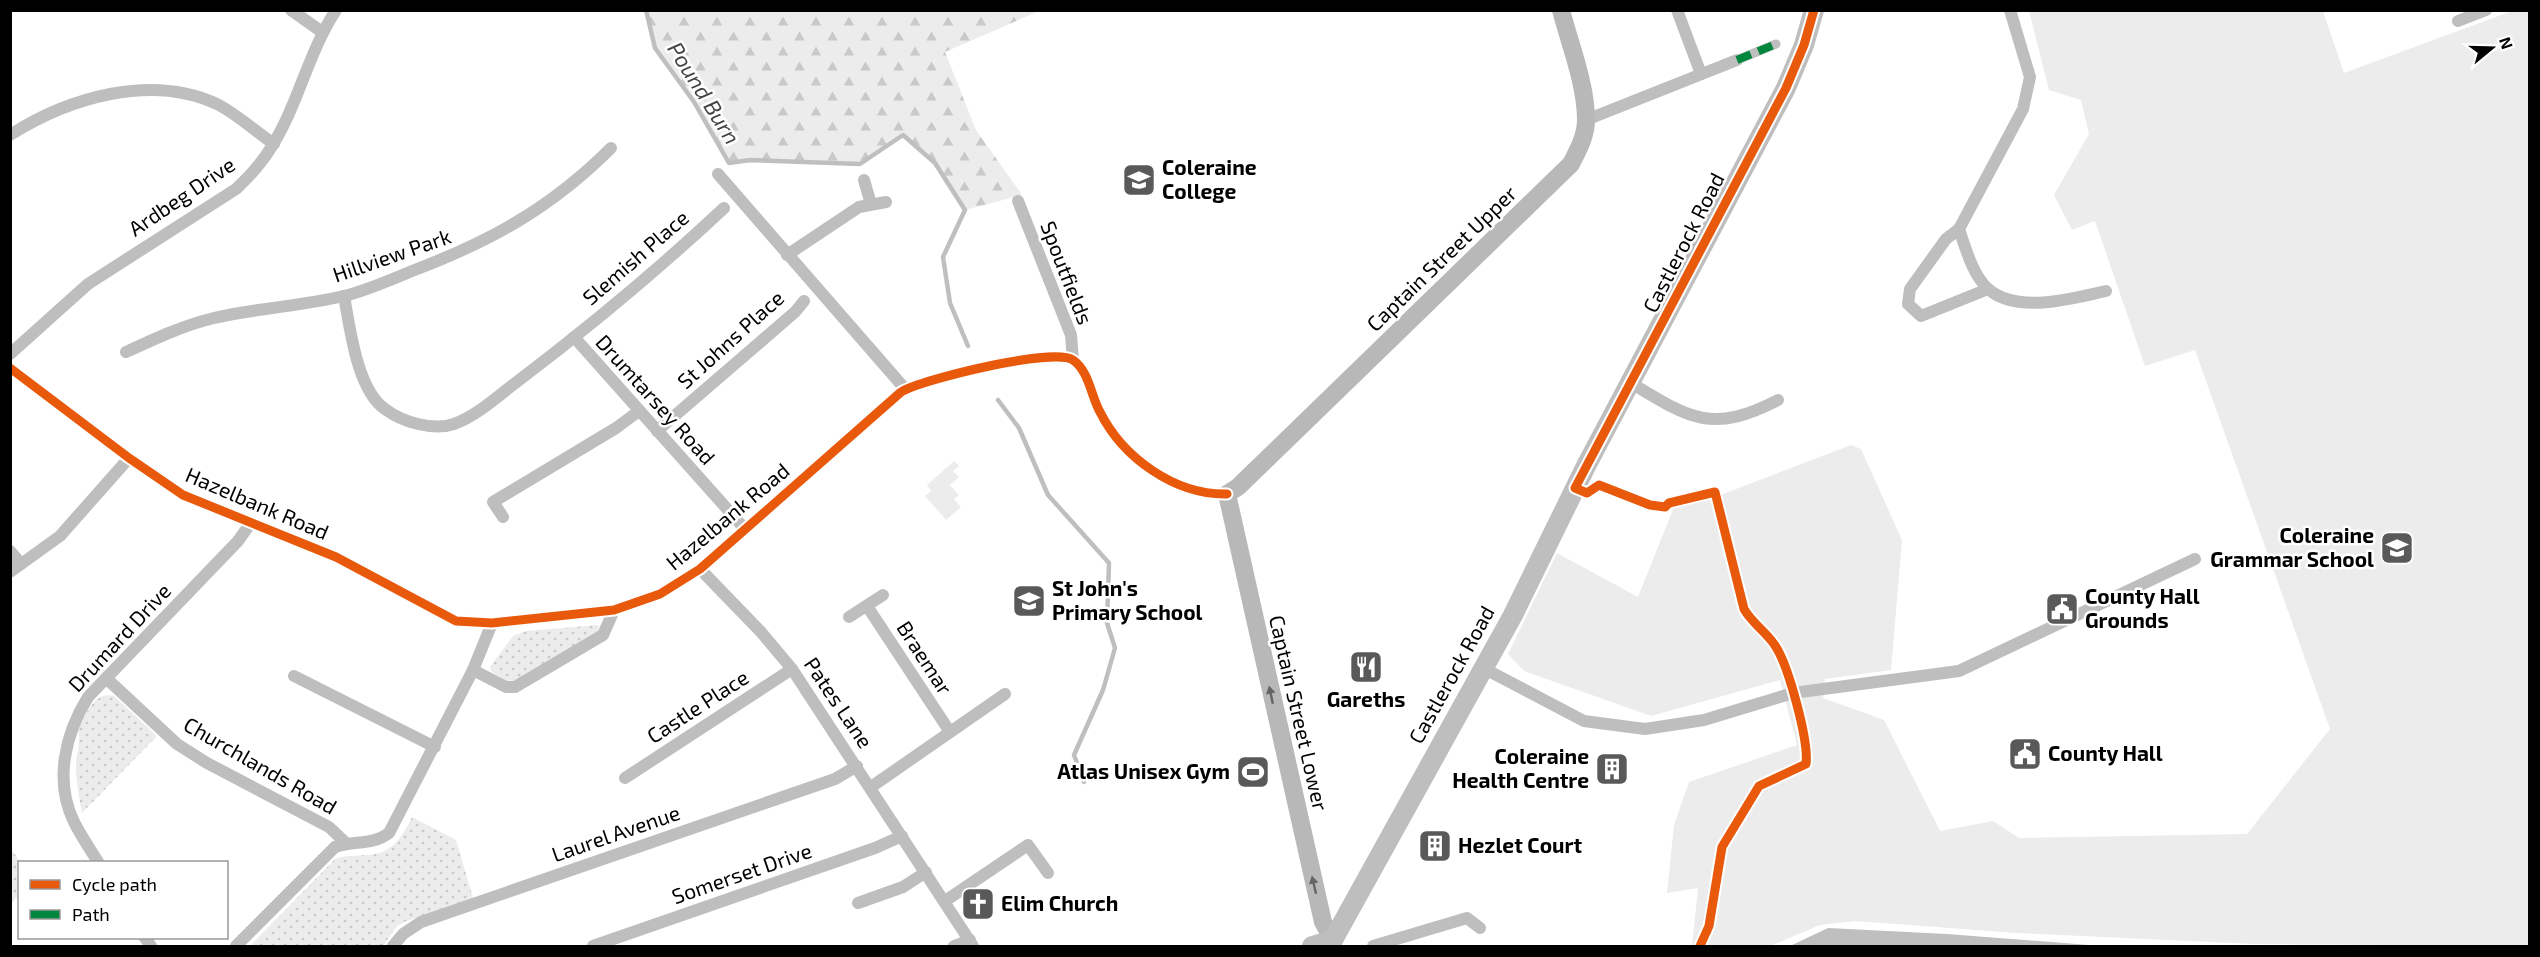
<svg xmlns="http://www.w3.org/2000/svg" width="2540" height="957" viewBox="0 0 2540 957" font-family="'Exo 2',sans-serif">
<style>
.grass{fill:url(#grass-dots)}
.forest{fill:url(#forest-firs)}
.green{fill:#ececec}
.water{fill:#bfbfbf}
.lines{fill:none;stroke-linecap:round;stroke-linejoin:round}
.stream{stroke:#bfbfbf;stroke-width:4.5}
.pedestrian{stroke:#bebebe;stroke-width:9}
.minor{stroke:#bebebe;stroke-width:12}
.secondary{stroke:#b8b8b8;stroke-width:18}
.primary{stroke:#bebebe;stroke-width:20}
.quiet{stroke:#00873e;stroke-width:8;stroke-dasharray:15 8;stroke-linecap:butt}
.cycleway-casing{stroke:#fff;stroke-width:13}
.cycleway{stroke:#e8590c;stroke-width:9}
.oneway{fill:#656565}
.labels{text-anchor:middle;stroke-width:5;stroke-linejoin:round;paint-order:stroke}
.poi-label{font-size:21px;font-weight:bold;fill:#000;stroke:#fff;text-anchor:start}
.street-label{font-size:21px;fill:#000;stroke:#fff}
.water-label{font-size:22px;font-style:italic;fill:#444;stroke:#fff}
</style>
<defs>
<pattern id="grass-dots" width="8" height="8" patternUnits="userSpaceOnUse" patternTransform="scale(1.5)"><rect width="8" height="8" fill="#ececec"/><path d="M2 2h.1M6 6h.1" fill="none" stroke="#c9c9c9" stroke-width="1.8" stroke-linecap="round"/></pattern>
<pattern id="forest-firs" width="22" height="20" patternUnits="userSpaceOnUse" patternTransform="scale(1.5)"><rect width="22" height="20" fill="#ececec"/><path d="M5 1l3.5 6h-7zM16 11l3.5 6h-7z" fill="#c9c9c9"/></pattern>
</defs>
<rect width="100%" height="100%" fill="#fff"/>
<g class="grass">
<path d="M 599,625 L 598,631 L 515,680 L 506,681 L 491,671 L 490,667 L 513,636 L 526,631 Z"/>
<path d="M 109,695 L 114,696 L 157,736 L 82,813 C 79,797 76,780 76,764 C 77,751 81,742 78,730 C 85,717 92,695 109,695 Z"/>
<path d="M 412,817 L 456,840 L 473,898 L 404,922 L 397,926 L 383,946 L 250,946 L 335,859 C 346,855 356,856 368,855 C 392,854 403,836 412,817 Z"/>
<path d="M 10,847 L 20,862 L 19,895 L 11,904 Z"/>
</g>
<path class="forest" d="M 645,11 L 1039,11 L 945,52 L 976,130 L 1022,195 L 965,210 L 935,163 L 903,135 L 860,164 L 806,162 L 729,163 L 694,102 L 655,48 Z"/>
<g class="green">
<path d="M 2029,11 L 2323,11 L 2344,73 L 2512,11 L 2529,11 L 2529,946 L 2255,944 L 2017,933 L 1855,921 L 1820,925 L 1770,946 L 1692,946 L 1698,888 L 1667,893 L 1674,825 L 1689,782 L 1797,745 L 1780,680 L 1651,716 L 1524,671 L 1508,654 L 1557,553 L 1638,597 L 1674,507 L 1710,499 L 1851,445 L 1861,449 L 1902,540 L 1891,670 L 1825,679 L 1823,698 L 1884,720 L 1940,831 L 1993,821 L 2019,838 L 2247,834 L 2330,729 L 2195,350 L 2145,366 L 2095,221 L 2072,230 L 2054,195 L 2089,134 L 2081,100 L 2049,90 Z"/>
<path d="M 954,461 L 959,466 L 953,471 L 959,477 L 950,485 L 959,495 L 954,499 L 961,507 L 946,520 L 925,496 L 931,491 L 927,485 Z"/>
</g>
<path class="water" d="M 1828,928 L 1947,934 L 2102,946 L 1790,946 Z"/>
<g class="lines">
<g class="stream">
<path d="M 646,10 L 655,48 L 694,102 L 729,163 L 750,160 L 860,164 L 903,135 L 935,163 L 965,210 L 943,257 L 950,303 L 968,346"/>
<path d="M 998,400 L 1019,428 L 1048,495 L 1109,563 L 1107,623 L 1115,648 L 1103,690 L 1074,755 L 1084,782"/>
</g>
<path class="pedestrian" d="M 1737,60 L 1776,44"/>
<g class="minor">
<path d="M 291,10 L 322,32"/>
<path d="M 1677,10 L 1701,74"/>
<path d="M 2010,10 L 2030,77 L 2023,109 L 1959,229 C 1966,249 1972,273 1987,288 C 2016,315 2073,298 2106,291"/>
<path d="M 2458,21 L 2486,10"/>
<path d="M 1586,120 L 1737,60"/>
<path d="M 10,135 C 68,98 151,73 217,104 C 237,114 256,132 274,144"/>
<path d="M 718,174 L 906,390"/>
<path d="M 864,180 L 871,204"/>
<path d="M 1018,201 L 1071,335 L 1073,360"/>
<path d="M 1959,229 L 1946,239 L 1910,289 L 1908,304 L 1921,316 L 1988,289"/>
<path d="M 787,255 L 859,207 L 886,202"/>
<path d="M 344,296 C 350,328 357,390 385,409 C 402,422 433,431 454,424 C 477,416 499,395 518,381 C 589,327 659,269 724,208"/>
<path d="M 574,337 L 745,529"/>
<path d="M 126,352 C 154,339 184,325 214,318 C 257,308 302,306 344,296 C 368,290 390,280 412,271 C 491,241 551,208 611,148"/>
<path d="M 10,354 L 88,284 L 236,189 C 250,176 262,163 272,146 C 298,105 308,53 336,10"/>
<path d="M 10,368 L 129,458 L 183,495 L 336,557 L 456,621 L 492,623 L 614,610 L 660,594 L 700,569 L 901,392 C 923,379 1054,347 1073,360 C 1089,371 1091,396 1100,412 C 1123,458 1175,495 1227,494"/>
<path d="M 1631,383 C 1690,419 1712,434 1778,400"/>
<path d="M 657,431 L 795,312 L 804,301"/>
<path d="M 503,517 L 493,502 L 616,428 L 639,411"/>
<path d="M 10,551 L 21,564"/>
<path d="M 700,569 L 761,632 L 792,669 L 973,946"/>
<path d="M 10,572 L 60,536 L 129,458"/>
<path d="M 867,606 L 950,732"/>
<path d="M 849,617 L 883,595"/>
<path d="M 1483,668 L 1584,721 L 1645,729 L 1704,720 L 1793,693 L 1959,671 L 2195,559"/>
<path d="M 473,670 L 506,687 L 515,687 L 603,635 L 614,610"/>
<path d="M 294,676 L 435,747"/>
<path d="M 106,678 L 177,744 L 207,763 L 329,827 L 346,843"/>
<path d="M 625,778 L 792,669"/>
<path d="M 871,787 L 1005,694"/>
<path d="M 98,862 C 90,849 81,836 74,822 C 54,781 65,734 88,697 L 238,541 L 250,524"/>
<path d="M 945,901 L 1028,845 L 1048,873"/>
<path d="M 858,903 L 903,887 L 926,872"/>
<path d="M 145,938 L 151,946"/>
<path d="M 236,946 L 335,847 C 354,840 372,846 389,833 L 473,670 L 492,623"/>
<path d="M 393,946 L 403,934 L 421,922 L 835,779 L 857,766"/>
<path d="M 593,946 L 875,848 L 902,836"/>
<path d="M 954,946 L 970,940"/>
<path d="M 1373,946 L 1467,918 L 1480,928"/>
</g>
<path class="secondary" d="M 1333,940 L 1323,922 L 1227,494 L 1238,487 L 1571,164 C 1578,150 1586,136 1586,120 C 1586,84 1570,45 1561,10"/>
<g class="primary">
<path d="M 1333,940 L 1513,615 L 1586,466 L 1786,88 L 1804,45 L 1814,10"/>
<path d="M 1312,946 L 1333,940"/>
</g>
<path class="quiet" d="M 1737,60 L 1776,44"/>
<defs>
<g id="cycleway">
<path d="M 10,368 L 129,458 L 183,495 L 336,557 L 456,621 L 492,623 L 614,610 L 660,594 L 700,569 L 901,392 C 923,379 1054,347 1073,360 C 1089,371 1091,396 1100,412 C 1123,458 1175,495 1227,494"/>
<path d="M 1700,946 L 1709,926 L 1722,847 L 1759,786 L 1806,764 C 1809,741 1788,663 1774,644 C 1765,631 1752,623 1744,609 L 1715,492 L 1669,503 L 1665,507 L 1650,505 L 1599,485 L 1587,493 L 1575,488 L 1786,88 L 1804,45 L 1814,10"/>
</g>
</defs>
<use href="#cycleway" class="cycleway-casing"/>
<use href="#cycleway" class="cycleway"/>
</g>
<defs><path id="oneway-solid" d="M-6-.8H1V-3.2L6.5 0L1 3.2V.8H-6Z" transform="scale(1.5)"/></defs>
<g class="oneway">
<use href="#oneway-solid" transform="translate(1271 695) rotate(-102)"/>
<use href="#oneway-solid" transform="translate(1314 885) rotate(-103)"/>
</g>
<defs>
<symbol id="school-square" viewBox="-11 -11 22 22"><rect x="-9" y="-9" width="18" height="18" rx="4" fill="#595959" stroke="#fff"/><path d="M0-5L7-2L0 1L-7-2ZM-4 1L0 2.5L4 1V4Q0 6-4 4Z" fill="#fff"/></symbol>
<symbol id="civic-square" viewBox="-11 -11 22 22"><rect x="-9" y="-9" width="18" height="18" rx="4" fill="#595959" stroke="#fff"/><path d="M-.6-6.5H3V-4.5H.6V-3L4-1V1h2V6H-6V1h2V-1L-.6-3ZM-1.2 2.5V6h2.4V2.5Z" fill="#fff"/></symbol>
<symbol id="restaurant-square" viewBox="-11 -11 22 22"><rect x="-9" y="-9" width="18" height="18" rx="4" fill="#595959" stroke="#fff"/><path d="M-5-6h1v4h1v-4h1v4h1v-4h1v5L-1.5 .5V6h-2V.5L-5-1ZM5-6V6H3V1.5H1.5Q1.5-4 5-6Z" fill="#fff"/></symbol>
<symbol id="building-square" viewBox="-11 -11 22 22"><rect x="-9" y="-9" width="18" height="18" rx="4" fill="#595959" stroke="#fff"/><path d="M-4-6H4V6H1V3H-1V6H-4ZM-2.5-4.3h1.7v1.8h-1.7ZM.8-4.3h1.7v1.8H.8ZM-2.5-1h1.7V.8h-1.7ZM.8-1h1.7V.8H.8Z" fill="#fff"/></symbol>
<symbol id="stadium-square" viewBox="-11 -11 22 22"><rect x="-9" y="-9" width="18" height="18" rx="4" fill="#595959" stroke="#fff"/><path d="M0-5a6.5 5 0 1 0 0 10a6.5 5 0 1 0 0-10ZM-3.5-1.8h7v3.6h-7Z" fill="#fff"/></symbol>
<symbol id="church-square" viewBox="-11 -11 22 22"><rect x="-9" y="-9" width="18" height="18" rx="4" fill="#595959" stroke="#fff"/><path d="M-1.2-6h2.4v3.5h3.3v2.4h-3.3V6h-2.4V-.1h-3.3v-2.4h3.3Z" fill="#fff"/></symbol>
</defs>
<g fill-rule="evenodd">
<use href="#school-square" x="1120" y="161" width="38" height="38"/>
<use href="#school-square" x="2378" y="529" width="38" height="38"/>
<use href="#school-square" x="1010" y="582" width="38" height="38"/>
<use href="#civic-square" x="2043" y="590" width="38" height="38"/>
<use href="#restaurant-square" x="1347" y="648" width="38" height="38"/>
<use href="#civic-square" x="2006" y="735" width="38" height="38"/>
<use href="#building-square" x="1593" y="750" width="38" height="38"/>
<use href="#stadium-square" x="1234" y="753" width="38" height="38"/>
<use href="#building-square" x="1416" y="827" width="38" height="38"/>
<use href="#church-square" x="959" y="885" width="38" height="38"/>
</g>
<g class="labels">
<g class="poi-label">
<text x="1162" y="175">Coleraine<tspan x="1162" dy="24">College</tspan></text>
<text x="2374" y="543" text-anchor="end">Coleraine<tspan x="2374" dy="24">Grammar School</tspan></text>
<text x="1052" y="596">St John's<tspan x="1052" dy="24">Primary School</tspan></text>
<text x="2085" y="604">County Hall<tspan x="2085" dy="24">Grounds</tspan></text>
<text x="1366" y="707" text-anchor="middle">Gareths</text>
<text x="2048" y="761">County Hall</text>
<text x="1589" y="764" text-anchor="end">Coleraine<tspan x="1589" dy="24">Health Centre</tspan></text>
<text x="1230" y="779" text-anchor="end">Atlas Unisex Gym</text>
<text x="1458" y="853">Hezlet Court</text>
<text x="1001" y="911">Elim Church</text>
</g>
<g class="street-label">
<text transform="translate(182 197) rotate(-34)" y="7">Ardbeg Drive</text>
<text transform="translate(1684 243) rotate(-63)" y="7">Castlerock Road</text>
<text transform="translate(392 256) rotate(-19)" y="7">Hillview Park</text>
<text transform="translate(636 258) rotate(-41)" y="7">Slemish Place</text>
<text transform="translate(1442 259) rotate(-44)" y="7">Captain Street Upper</text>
<text transform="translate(1066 273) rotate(69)" y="7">Spoutfields</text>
<text transform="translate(731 340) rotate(-42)" y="7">St Johns Place</text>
<text transform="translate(655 400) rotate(48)" y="7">Drumtarsey Road</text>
<text transform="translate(257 504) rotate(23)" y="7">Hazelbank Road</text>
<text transform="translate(728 517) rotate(-40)" y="7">Hazelbank Road</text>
<text transform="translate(120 638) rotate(-47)" y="7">Drumard Drive</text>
<text transform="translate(924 658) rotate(57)" y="7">Braemar</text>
<text transform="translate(1452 675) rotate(-61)" y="7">Castlerock Road</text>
<text transform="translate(838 703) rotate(56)" y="7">Pates Lane</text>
<text transform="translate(698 707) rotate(-33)" y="7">Castle Place</text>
<text transform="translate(1298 713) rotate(77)" y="7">Captain Street Lower</text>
<text transform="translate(260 766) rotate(30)" y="7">Churchlands Road</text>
<text transform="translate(616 834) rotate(-19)" y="7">Laurel Avenue</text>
<text transform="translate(742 874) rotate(-19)" y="7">Somerset Drive</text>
</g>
<g class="water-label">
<text transform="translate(704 93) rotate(58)" y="8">Pound Burn</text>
</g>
</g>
<rect width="2540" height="957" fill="none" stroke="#000000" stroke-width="24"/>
<rect x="18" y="861" width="210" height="78" fill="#ffffff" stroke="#999999" stroke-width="1.5"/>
<rect x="30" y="880" width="30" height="9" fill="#e8590c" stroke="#999999" stroke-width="1.5"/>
<text x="72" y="891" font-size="18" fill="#000000">Cycle path</text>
<rect x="30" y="910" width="30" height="9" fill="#00873e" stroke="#999999" stroke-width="1.5"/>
<text x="72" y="921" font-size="18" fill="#000000">Path</text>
<g transform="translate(2492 48) rotate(71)" stroke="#ffffff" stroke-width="4.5" paint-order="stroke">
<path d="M0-4.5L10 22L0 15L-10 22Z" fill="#000000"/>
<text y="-9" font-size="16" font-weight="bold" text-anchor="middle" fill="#000000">N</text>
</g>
</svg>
